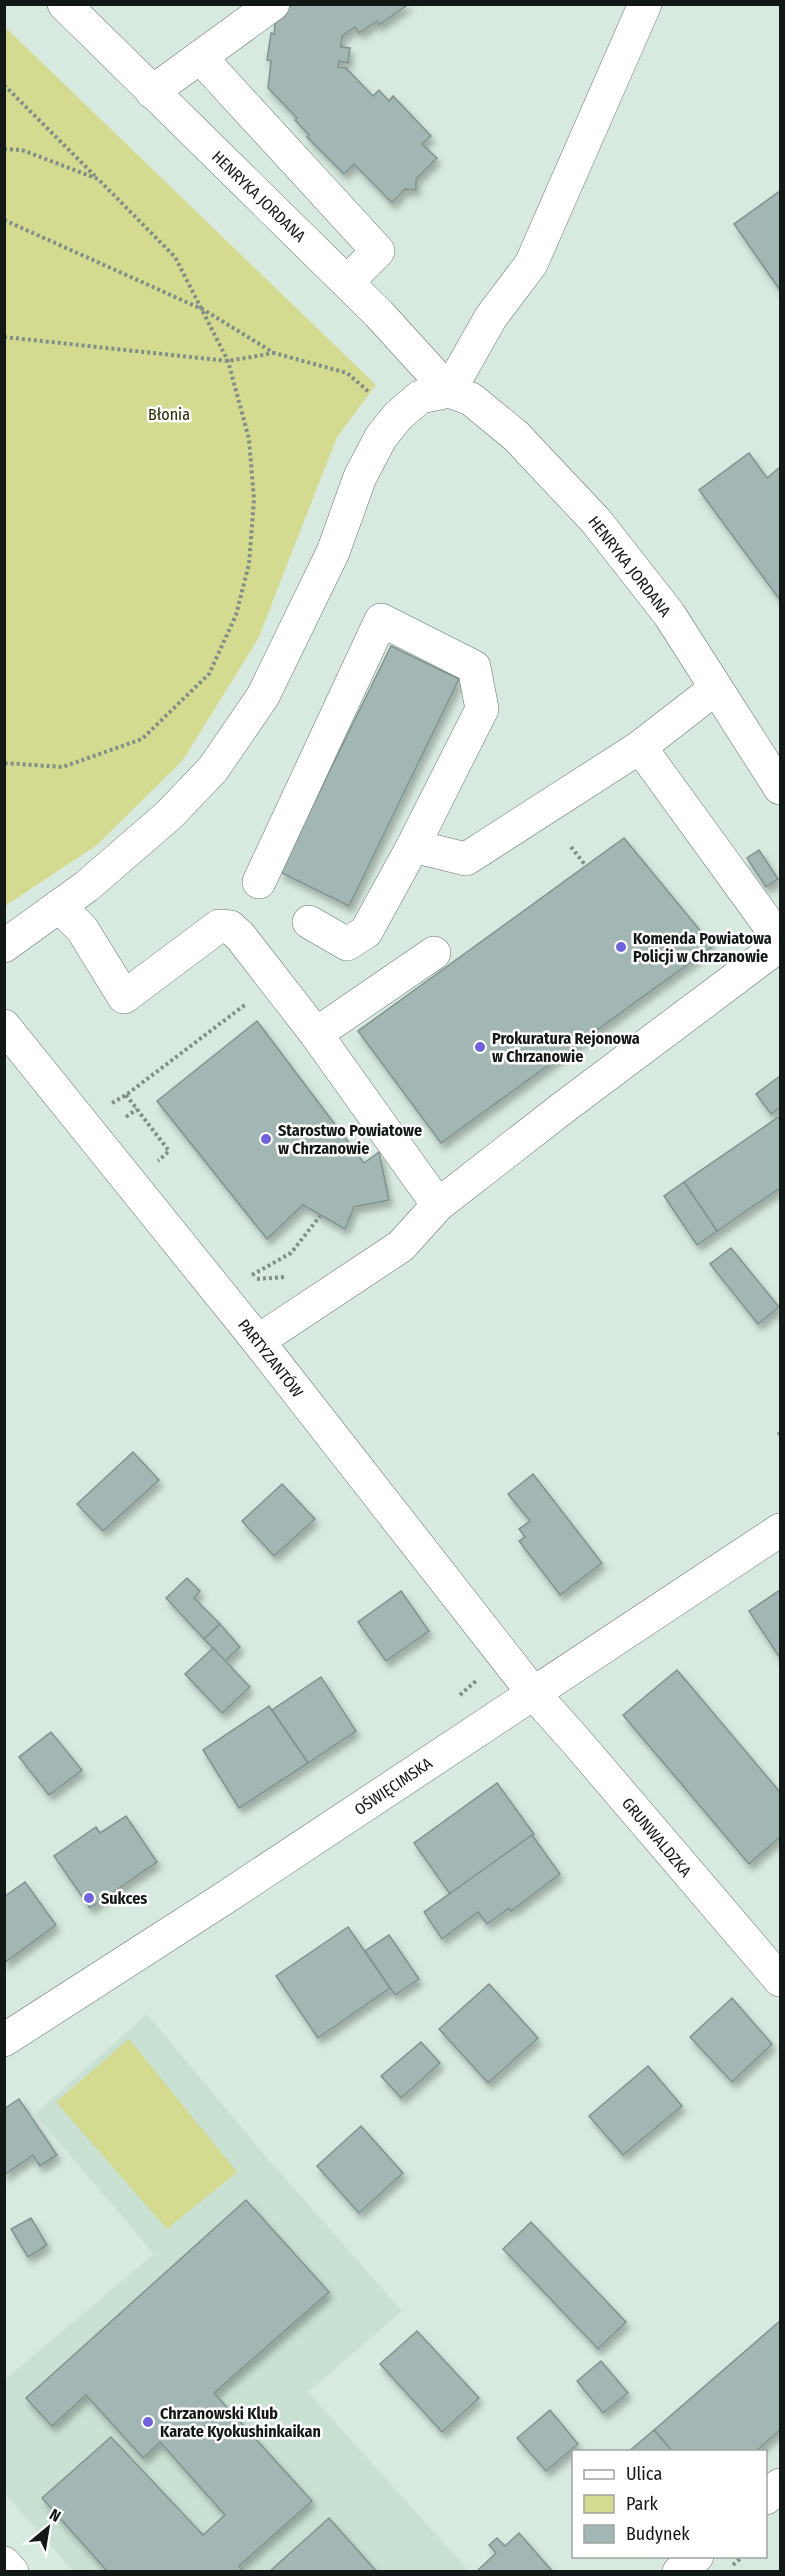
<svg xmlns="http://www.w3.org/2000/svg" width="785" height="2576" viewBox="0 0 785 2576" font-family="'Fira Sans Condensed',sans-serif">
<style>
.built{fill:#c8e1d2}
.green{fill:#d5da91}
.building{fill:#a2b6b3;stroke:#809390;stroke-width:1.5;filter:url(#shadow)}
.lines{fill:none;stroke-linecap:round;stroke-linejoin:round}
.minor-casing{stroke:#66766d;stroke-width:34}
.path{stroke:#828f87;stroke-width:4;stroke-dasharray:3 3;stroke-linecap:butt}
.minor{stroke:#fff;stroke-width:33}
.poi-dot{fill:#6e63dd;stroke:#fff;stroke-width:2}
.labels{text-anchor:middle;stroke-width:5;stroke-linejoin:round;paint-order:stroke}
.street-label{font-size:16px;fill:#121815;stroke:#fff}
.park-label{font-size:16px;fill:#2a2c01;stroke:#fff}
.poi-label{font-size:16px;font-weight:bold;fill:#121815;stroke:#fff;text-anchor:start}
</style>
<defs>
<filter id="shadow"><feDropShadow dx="3.5" dy="6" stdDeviation="3" flood-color="#0004"/></filter>
</defs>
<rect width="100%" height="100%" fill="#d8eadf"/>
<path class="built" d="M 147,2014 L 262,2152 L 402,2311 L 308,2392 L 469,2571 L 73,2571 L 5,2494 L 4,2380 L 154,2254 L 35,2114 Z"/>
<g class="green">
<path d="M 4,26 L 376,385 L 337,437 L 258,639 L 183,760 L 97,845 L 5,906 Z"/>
<path d="M 129,2039 L 237,2172 L 167,2229 L 56,2102 Z"/>
</g>
<g class="building">
<path d="M 293,4 L 409,4 L 379,25 L 377,21 L 359,33 L 355,27 L 342,36 L 341,47 L 350,48 L 348,63 L 339,61 L 338,67 L 346,68 L 373,96 L 379,90 L 389,101 L 393,96 L 431,136 L 422,144 L 437,158 L 416,179 L 416,190 L 405,189 L 392,203 L 354,164 L 344,174 L 307,137 L 309,135 L 295,120 L 297,118 L 268,88 L 271,61 L 267,60 L 271,33 L 274,34 L 276,16 Z"/>
<path d="M 780,191 L 780,290 L 734,224 Z"/>
<path d="M 749,453 L 767,478 L 780,467 L 780,600 L 699,490 Z"/>
<path d="M 391,646 L 459,679 L 349,906 L 280,872 Z"/>
<path d="M 624,838 L 713,946 L 441,1143 L 358,1031 Z"/>
<path d="M 759,850 L 778,879 L 766,887 L 747,858 Z"/>
<path d="M 257,1021 L 364,1163 L 379,1152 L 389,1200 L 354,1207 L 345,1229 L 303,1205 L 267,1239 L 157,1101 Z"/>
<path d="M 780,1076 L 780,1107 L 771,1114 L 756,1094 Z"/>
<path d="M 780,1116 L 780,1188 L 717,1231 L 684,1182 Z"/>
<path d="M 684,1182 L 717,1231 L 697,1245 L 664,1196 Z"/>
<path d="M 731,1248 L 779,1307 L 758,1324 L 710,1264 Z"/>
<path d="M 133,1452 L 159,1480 L 103,1531 L 77,1504 Z"/>
<path d="M 533,1474 L 602,1563 L 560,1595 L 519,1541 L 525,1537 L 519,1529 L 530,1521 L 508,1494 Z"/>
<path d="M 282,1484 L 315,1519 L 274,1556 L 242,1521 Z"/>
<path d="M 187,1578 L 200,1591 L 194,1598 L 220,1624 L 204,1639 L 166,1598 Z"/>
<path d="M 780,1590 L 780,1658 L 749,1611 Z"/>
<path d="M 401,1591 L 429,1631 L 386,1661 L 358,1622 Z"/>
<path d="M 220,1624 L 240,1647 L 225,1661 L 204,1639 Z"/>
<path d="M 213,1648 L 250,1687 L 222,1713 L 185,1674 Z"/>
<path d="M 677,1670 L 780,1792 L 780,1837 L 749,1864 L 623,1715 Z"/>
<path d="M 321,1677 L 356,1731 L 308,1763 L 272,1710 Z"/>
<path d="M 269,1706 L 308,1763 L 239,1808 L 203,1750 Z"/>
<path d="M 51,1732 L 82,1770 L 49,1795 L 19,1757 Z"/>
<path d="M 497,1783 L 534,1834 L 450,1894 L 414,1843 Z"/>
<path d="M 126,1816 L 157,1862 L 90,1908 L 54,1856 L 96,1827 L 100,1833 Z"/>
<path d="M 532,1835 L 560,1874 L 511,1911 L 509,1908 L 487,1924 L 478,1912 L 442,1939 L 424,1912 Z"/>
<path d="M 25,1882 L 56,1925 L 4,1963 L 4,1897 Z"/>
<path d="M 348,1927 L 390,1988 L 318,2038 L 276,1976 Z"/>
<path d="M 389,1935 L 419,1979 L 395,1995 L 365,1951 Z"/>
<path d="M 489,1984 L 538,2038 L 488,2083 L 439,2029 Z"/>
<path d="M 732,1998 L 772,2044 L 732,2082 L 690,2037 Z"/>
<path d="M 421,2042 L 440,2063 L 401,2098 L 381,2076 Z"/>
<path d="M 648,2066 L 682,2106 L 623,2155 L 589,2116 Z"/>
<path d="M 19,2099 L 57,2155 L 40,2166 L 33,2155 L 4,2175 L 4,2109 Z"/>
<path d="M 361,2126 L 403,2173 L 359,2213 L 317,2166 Z"/>
<path d="M 246,2200 L 329,2292 L 214,2393 L 312,2501 L 239,2566 L 243,2572 L 108,2572 L 42,2498 L 111,2437 L 203,2535 L 225,2515 L 160,2442 L 143,2458 L 86,2395 L 52,2426 L 26,2398 Z"/>
<path d="M 31,2218 L 47,2245 L 28,2257 L 11,2229 Z"/>
<path d="M 531,2222 L 626,2322 L 598,2349 L 503,2249 Z"/>
<path d="M 780,2321 L 780,2430 L 755,2452 L 673,2452 L 654,2430 Z"/>
<path d="M 417,2331 L 479,2398 L 442,2432 L 380,2364 Z"/>
<path d="M 601,2361 L 628,2393 L 603,2413 L 577,2381 Z"/>
<path d="M 550,2410 L 578,2444 L 546,2471 L 517,2438 Z"/>
<path d="M 654,2430 L 673,2452 L 628,2452 Z"/>
<path d="M 329,2518 L 377,2572 L 269,2572 Z"/>
<path d="M 519,2533 L 553,2572 L 476,2572 L 496,2553 L 489,2545 L 497,2538 L 505,2546 Z"/>
</g>
<g class="lines">
<defs>
<g id="minor">
<path d="M 64,4 L 379,314 L 449,391 L 471,399 L 516,436 L 596,521 L 669,614 L 780,788"/>
<path d="M 200,57 L 378,251 L 347,282"/>
<path d="M 152,92 L 273,4"/>
<path d="M 449,391 L 491,317 L 531,264 L 645,4"/>
<path d="M 640,747 L 780,940"/>
<path d="M 259,882 L 381,620 L 474,667 L 482,709 L 413,846 L 466,859 L 640,747 L 716,688"/>
<path d="M 59,906 L 82,929 L 124,997 L 219,926 L 230,927 L 240,936 L 316,1034 L 438,1205"/>
<path d="M 309,922 L 347,944 L 366,932 L 413,846"/>
<path d="M 4,946 L 87,886 L 169,815 L 213,769 L 263,696 L 333,552 L 360,477 L 381,437 L 398,416 L 420,397 L 449,391"/>
<path d="M 4,1026 L 258,1341 L 534,1694 L 576,1741 L 780,1980"/>
<path d="M 316,1034 L 434,953"/>
<path d="M 258,1341 L 401,1246 L 438,1205 L 564,1107 L 780,945"/>
<path d="M 4,2040 L 223,1899 L 780,1530"/>
<path d="M 766,2498 L 780,2485"/>
<path d="M 4,2563 L 12,2572"/>
<path d="M 679,2572 L 697,2556"/>
</g>
</defs>
<use href="#minor" class="minor-casing"/>
<g class="path">
<path d="M 4,85 L 95,176"/>
<path d="M 4,149 L 22,150 L 98,179 L 175,257 L 228,361 L 249,439 L 254,500 L 249,564 L 236,615 L 209,674 L 142,739 L 63,767 L 4,763"/>
<path d="M 4,220 L 204,310 L 274,353 L 347,373 L 369,392"/>
<path d="M 4,337 L 228,361 L 274,353"/>
<path d="M 571,847 L 586,866"/>
<path d="M 126,1095 L 169,1151 L 158,1161"/>
<path d="M 112,1103 L 126,1095 L 246,1004"/>
<path d="M 126,1117 L 137,1109"/>
<path d="M 252,1275 L 291,1253 L 320,1216"/>
<path d="M 257,1279 L 285,1277"/>
<path d="M 779,1432 L 780,1435"/>
<path d="M 460,1695 L 476,1681"/>
<path d="M 733,2565 L 743,2556"/>
</g>
<use href="#minor" class="minor"/>
</g>
<g class="poi-dot">
<circle cx="621" cy="947" r="6"/>
<circle cx="480" cy="1047" r="6"/>
<circle cx="266" cy="1139" r="6"/>
<circle cx="89" cy="1898" r="6"/>
<circle cx="148" cy="2422" r="6"/>
</g>
<g class="labels">
<g class="street-label">
<text transform="translate(259 196) rotate(44)" y="6">HENRYKA JORDANA</text>
<text transform="translate(630 566) rotate(52)" y="6">HENRYKA JORDANA</text>
<text transform="translate(271 1358) rotate(52)" y="6">PARTYZANTÓW</text>
<text transform="translate(393 1786) rotate(-34)" y="6">OŚWIĘCIMSKA</text>
<text transform="translate(657 1837) rotate(50)" y="6">GRUNWALDZKA</text>
</g>
<g class="park-label">
<text x="169" y="420">Błonia</text>
</g>
<g class="poi-label">
<text x="633" y="944">Komenda Powiatowa<tspan x="633" dy="18">Policji w Chrzanowie</tspan></text>
<text x="492" y="1044">Prokuratura Rejonowa<tspan x="492" dy="18">w Chrzanowie</tspan></text>
<text x="278" y="1136">Starostwo Powiatowe<tspan x="278" dy="18">w Chrzanowie</tspan></text>
<text x="101" y="1904">Sukces</text>
<text x="160" y="2419">Chrzanowski Klub<tspan x="160" dy="18">Karate Kyokushinkaikan</tspan></text>
</g>
</g>
<rect width="785" height="2576" fill="none" stroke="#121815" stroke-width="12"/>
<rect x="572" y="2450" width="195" height="108" fill="#ffffff" stroke="#a0a3a1" stroke-width="1.5"/>
<rect x="584" y="2470" width="30" height="9" fill="#ffffff" stroke="#a0a3a1" stroke-width="1.5"/>
<text x="626" y="2480" font-size="18" fill="#121815">Ulica</text>
<rect x="584" y="2495" width="30" height="18" fill="#d5da91" stroke="#a0a3a1" stroke-width="1.5"/>
<text x="626" y="2510" font-size="18" fill="#121815">Park</text>
<rect x="584" y="2525" width="30" height="18" fill="#a2b6b3" stroke="#a0a3a1" stroke-width="1.5"/>
<text x="626" y="2540" font-size="18" fill="#121815">Budynek</text>
<g transform="translate(48 2528) rotate(30)" stroke="#ffffff" stroke-width="4.5" paint-order="stroke">
<path d="M0-4.5L10 22L0 15L-10 22Z" fill="#121815"/>
<text y="-9" font-size="16" font-weight="bold" text-anchor="middle" fill="#121815">N</text>
</g>
</svg>
